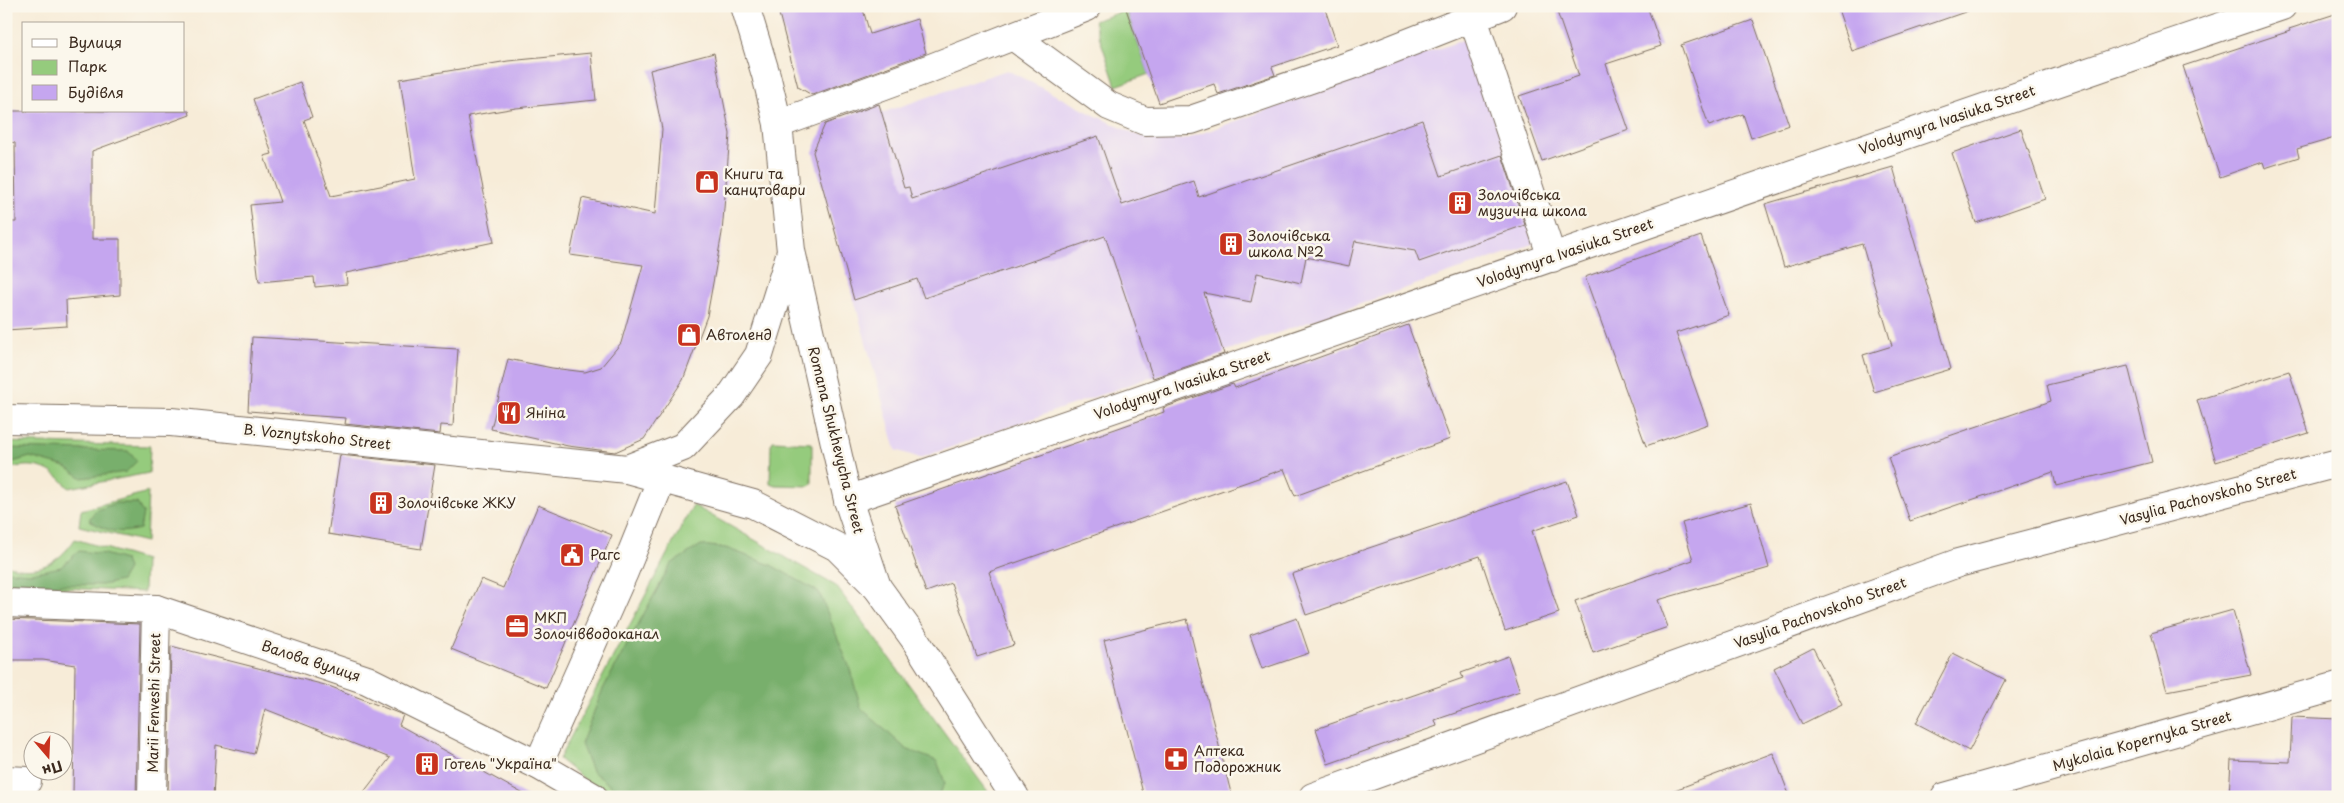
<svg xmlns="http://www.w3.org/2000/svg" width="2344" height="803" viewBox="0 0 2344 803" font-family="'Playpen Sans',sans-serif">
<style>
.built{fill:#e4d3f2}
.green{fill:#95cb7d;stroke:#687a4e}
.forest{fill:#78af6c;stroke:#5a6c45}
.building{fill:#c5a6ef}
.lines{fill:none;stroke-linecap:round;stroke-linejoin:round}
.pedestrian-casing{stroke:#7d6e5f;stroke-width:30}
.minor-casing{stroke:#7d6e5f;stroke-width:30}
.tertiary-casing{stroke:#7d6e5f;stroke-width:30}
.pedestrian{stroke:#fff;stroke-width:28}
.minor{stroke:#fff;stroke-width:28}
.tertiary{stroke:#fff;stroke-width:28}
.labels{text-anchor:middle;stroke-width:5;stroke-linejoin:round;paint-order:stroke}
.street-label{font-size:14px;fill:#3b2a1e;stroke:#fbf7ec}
.poi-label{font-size:14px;fill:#3b2a1e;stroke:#fbf7ec;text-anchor:start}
</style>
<rect width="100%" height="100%" fill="#fbf7ec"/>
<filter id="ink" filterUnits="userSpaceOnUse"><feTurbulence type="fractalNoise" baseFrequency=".02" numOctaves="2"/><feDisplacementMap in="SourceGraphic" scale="10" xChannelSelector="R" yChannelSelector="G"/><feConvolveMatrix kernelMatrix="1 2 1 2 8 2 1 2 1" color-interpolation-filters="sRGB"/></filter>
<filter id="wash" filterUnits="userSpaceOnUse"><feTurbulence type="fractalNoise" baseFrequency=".0096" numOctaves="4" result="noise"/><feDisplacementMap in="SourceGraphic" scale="20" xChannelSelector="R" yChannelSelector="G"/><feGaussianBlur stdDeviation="1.12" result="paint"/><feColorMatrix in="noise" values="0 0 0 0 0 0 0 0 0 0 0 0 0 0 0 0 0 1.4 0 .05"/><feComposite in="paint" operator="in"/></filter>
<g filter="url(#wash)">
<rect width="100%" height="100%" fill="#f7ecd8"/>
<path class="built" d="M 1471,37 L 1541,241 L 920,458 L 896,450 L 813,152 L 820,134 L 1007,70 L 1094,115 L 1137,135 L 1183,140 Z"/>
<g class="green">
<path d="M 1126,10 L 1149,74 L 1116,86 L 1094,21 Z"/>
<path d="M 773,441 L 812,443 L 812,484 L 809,486 L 775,485 L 770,483 L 771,445 Z"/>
<path d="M 6,442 L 150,446 L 149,473 L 69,488 C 50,466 34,462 6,469 Z"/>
<path d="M 148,492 L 146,542 L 79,526 L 81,510 Z"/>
<path d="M 693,505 L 836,586 L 992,797 L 606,797 L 559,759 Z"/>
<path d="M 75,539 L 145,560 L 144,592 L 6,585 L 6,565 C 37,575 58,564 75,539 Z"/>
</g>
<g class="forest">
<path d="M 6,448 L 128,451 L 137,461 L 126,472 L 82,478 L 66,467 L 30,457 L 6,464 Z"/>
<path d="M 116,503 L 137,503 L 143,513 L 140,529 C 120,534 107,532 89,520 L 95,511 Z"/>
<path d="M 701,545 L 726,548 L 771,565 L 819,592 L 849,666 L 861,708 L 906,749 L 937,761 L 945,783 L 938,797 L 625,797 L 592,771 L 581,744 L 603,689 L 671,564 Z"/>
<path d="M 79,551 L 104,554 L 125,560 L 128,569 L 121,581 L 102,585 L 6,584 L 6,571 L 31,573 L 61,567 Z"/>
</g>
<g id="blocks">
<g class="building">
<path d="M 777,6 L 862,6 L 870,34 L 917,19 L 926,53 L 812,95 L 798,87 Z"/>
<path d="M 1125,6 L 1324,6 L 1337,45 L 1272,67 L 1275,75 L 1218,94 L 1214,84 L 1159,103 Z"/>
<path d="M 1555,6 L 1647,6 L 1661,46 L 1606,64 L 1629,130 L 1542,161 L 1519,96 L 1579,76 Z"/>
<path d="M 1837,6 L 1967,6 L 1968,11 L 1852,51 Z"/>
<path d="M 2338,13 L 2338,137 L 2297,149 L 2299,157 L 2265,168 L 2263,162 L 2220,177 L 2183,66 L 2290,31 L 2289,29 Z"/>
<path d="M 1753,20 L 1789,125 L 1751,138 L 1743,114 L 1709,126 L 1681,45 Z"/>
<path d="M 591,53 L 596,100 L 516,108 L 468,116 L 494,242 L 346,273 L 347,284 L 315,287 L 314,277 L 259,282 L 250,205 L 280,202 L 264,156 L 272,154 L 253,99 L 300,82 L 312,117 L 304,120 L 331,196 L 415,179 L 400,79 L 508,61 Z"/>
<path d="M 714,53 L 730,134 L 722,233 L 707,316 L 683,380 L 644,439 L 615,452 L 568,446 L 491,429 L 508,359 L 552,368 L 585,372 L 601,367 L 621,343 L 643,265 L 570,255 L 582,198 L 655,214 L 662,129 L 650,70 Z"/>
<path d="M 879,104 L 904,188 L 909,187 L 912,199 L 1098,136 L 1122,205 L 1194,181 L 1199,197 L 1422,120 L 1441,176 L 1502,155 L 1525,225 L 1419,262 L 1415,251 L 1355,241 L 1349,266 L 1306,257 L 1301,283 L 1257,273 L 1251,302 L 1204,293 L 1224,354 L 1153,378 L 1105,236 L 924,298 L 917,279 L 854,300 L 813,152 L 825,124 Z"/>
<path d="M 6,111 L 189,111 L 190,115 L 92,151 L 92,239 L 120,239 L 120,295 L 66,300 L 67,326 L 6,330 L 6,222 L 16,222 L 15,143 L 6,141 Z"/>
<path d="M 2021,129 L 2045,199 L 1976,223 L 1952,153 Z"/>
<path d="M 1893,167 L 1951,369 L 1874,392 L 1863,355 L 1892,346 L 1862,244 L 1784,267 L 1765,204 Z"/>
<path d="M 1701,236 L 1729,315 L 1676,333 L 1708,424 L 1646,446 L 1585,277 Z"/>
<path d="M 1408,325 L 1450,439 L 1295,496 L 1284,469 L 989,572 L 1014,645 L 977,657 L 951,583 L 926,592 L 895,506 L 1164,412 L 1163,408 L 1233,384 L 1235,388 Z"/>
<path d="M 252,337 L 458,349 L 453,426 L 441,425 L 440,434 L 345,424 L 346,418 L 248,411 Z"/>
<path d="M 2128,366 L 2152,462 L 2056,486 L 2053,472 L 1910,521 L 1888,457 L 2051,401 L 2047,385 Z"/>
<path d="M 2289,371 L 2309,433 L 2216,462 L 2197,400 Z"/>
<path d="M 340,455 L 435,465 L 421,549 L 328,534 Z"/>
<path d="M 1567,481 L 1579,515 L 1532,531 L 1559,613 L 1505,631 L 1480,556 L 1306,615 L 1292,574 Z"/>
<path d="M 1751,503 L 1769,568 L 1658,600 L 1668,627 L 1593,653 L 1575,601 L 1693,560 L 1682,523 Z"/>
<path d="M 538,505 L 612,535 L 546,688 L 451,649 L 481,579 L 503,588 Z"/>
<path d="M 2233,610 L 2251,675 L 2167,691 L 2151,633 Z"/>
<path d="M 1297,618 L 1309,653 L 1262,669 L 1250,635 Z"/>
<path d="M 6,619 L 140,624 L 136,797 L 73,797 L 75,665 L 43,660 L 6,660 Z"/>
<path d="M 1187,619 L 1232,797 L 1144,797 L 1104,640 Z"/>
<path d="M 171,646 L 329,686 L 398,713 L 403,715 L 399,725 L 529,797 L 360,797 L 390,758 L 265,709 L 254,754 L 216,745 L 213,797 L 168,797 Z"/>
<path d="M 1813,648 L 1842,704 L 1802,724 L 1774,668 Z"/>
<path d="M 1953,653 L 2006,680 L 1969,751 L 1916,723 Z"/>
<path d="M 1508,656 L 1520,691 L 1435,720 L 1437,726 L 1328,764 L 1316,729 L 1463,678 L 1461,673 Z"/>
<path d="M 2292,717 L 2338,719 L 2338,797 L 2229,796 L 2231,760 L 2290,762 Z"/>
<path d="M 1773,753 L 1790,797 L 1664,797 L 1664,794 Z"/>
</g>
</g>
</g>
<g filter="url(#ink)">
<use href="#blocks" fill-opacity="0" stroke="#7d6e5f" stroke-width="1"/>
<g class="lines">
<defs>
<g id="pedestrian">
<path d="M 6,603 L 156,609 L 367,680 L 538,765 L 593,797"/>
<path d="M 6,780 L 27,781"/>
</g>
<g id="minor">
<path d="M 1473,18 L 1552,258"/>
<path d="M 1013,36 L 1109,106 L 1145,121 L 1191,120 L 1357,63 L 1502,6"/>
<path d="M 778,124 L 931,68 L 1087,7"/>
<path d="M 848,500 C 1326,336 1803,168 2282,6"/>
<path d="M 538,765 L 624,572 L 662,478"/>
<path d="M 152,797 L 156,609"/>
<path d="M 1313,797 L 1958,563 L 2338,463"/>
<path d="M 1945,797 L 2338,686"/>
</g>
<g id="tertiary">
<path d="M 745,6 L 766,75 L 778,124 L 791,251 L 848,500 L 877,587 L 914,638 L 1015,797"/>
<path d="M 6,419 L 171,422 L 627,469 L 753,504 L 837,547 L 877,587"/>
<path d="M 627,469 L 683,447 L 731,396 L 759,355 L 791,252"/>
</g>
</defs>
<use href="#pedestrian" class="pedestrian-casing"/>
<use href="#minor" class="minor-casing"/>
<use href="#tertiary" class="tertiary-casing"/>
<use href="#pedestrian" class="pedestrian"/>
<use href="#minor" class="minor"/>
<use href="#tertiary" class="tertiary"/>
</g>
</g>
<defs>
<symbol id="shop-square" viewBox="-11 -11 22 22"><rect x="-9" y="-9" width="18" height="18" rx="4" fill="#c8321e" stroke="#fbf7ec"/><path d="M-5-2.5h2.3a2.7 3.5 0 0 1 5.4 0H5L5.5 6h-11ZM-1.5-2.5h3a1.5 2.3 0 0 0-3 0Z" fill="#fff"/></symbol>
<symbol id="building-square" viewBox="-11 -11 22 22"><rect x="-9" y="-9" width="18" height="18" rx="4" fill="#c8321e" stroke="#fbf7ec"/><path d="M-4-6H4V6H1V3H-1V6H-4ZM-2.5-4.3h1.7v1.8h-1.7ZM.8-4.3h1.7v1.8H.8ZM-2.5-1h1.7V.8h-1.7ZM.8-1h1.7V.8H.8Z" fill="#fff"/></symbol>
<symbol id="restaurant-square" viewBox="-11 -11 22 22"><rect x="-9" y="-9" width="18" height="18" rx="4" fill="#c8321e" stroke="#fbf7ec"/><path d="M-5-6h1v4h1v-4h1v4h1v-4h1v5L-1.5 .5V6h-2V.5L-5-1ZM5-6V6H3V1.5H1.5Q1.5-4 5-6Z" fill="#fff"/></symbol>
<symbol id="civic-square" viewBox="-11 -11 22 22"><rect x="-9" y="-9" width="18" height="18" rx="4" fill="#c8321e" stroke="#fbf7ec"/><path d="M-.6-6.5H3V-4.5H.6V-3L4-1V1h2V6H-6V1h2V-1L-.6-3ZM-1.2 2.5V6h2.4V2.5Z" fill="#fff"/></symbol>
<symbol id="office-square" viewBox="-11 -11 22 22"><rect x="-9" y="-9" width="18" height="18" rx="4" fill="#c8321e" stroke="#fbf7ec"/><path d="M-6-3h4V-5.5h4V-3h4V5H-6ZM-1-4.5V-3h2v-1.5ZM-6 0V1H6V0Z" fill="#fff"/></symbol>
<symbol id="pharmacy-square" viewBox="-11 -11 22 22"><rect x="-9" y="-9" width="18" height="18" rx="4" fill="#c8321e" stroke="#fbf7ec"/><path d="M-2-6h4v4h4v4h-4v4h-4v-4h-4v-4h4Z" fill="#fff"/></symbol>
</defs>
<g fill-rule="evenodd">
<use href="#shop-square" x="693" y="168" width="28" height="28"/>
<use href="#building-square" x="1446" y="189" width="28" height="28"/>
<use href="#building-square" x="1217" y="230" width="28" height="28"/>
<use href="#shop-square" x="675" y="321" width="28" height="28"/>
<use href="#restaurant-square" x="495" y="399" width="28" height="28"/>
<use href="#building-square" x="367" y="489" width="28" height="28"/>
<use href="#civic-square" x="558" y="541" width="28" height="28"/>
<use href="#office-square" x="503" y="612" width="28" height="28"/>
<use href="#pharmacy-square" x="1162" y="745" width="28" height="28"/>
<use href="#building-square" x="413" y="750" width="28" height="28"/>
</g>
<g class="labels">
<g class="street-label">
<text transform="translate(1947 120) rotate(-19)" y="5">Volodymyra Ivasiuka Street</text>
<text transform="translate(1565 253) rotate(-19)" y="5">Volodymyra Ivasiuka Street</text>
<text transform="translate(1182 385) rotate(-19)" y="5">Volodymyra Ivasiuka Street</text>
<text transform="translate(317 437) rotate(6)" y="5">B. Voznytskoho Street</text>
<text transform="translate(836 440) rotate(76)" y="5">Romana Shukhevycha Street</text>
<text transform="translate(2208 497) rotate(-15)" y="5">Vasylia Pachovskoho Street</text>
<text transform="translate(1820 613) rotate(-20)" y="5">Vasylia Pachovskoho Street</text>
<text transform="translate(311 661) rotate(18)" y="5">Валова вулиця</text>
<text transform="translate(154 703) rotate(-89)" y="5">Marii Fenveshi Street</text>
<text transform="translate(2142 741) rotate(-16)" y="5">Mykolaia Kopernyka Street</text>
</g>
<g class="poi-label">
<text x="724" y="179">Книги та<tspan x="724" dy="16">канцтовари</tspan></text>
<text x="1478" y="200">Золочівська<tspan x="1478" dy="16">музична школа</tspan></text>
<text x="1248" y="241">Золочівська<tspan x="1248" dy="16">школа №2</tspan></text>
<text x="706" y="340">Автоленд</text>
<text x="526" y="418">Яніна</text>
<text x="398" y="508">Золочівське ЖКУ</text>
<text x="590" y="560">Рагс</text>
<text x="534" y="623">МКП<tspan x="534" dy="16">Золочівводоканал</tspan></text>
<text x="1194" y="756">Аптека<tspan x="1194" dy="16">Подорожник</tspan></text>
<text x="444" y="769">Готель "Україна"</text>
</g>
</g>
<rect width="2344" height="803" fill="none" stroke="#fbf7ec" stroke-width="25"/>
<rect x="22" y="22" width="162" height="90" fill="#fbf7ec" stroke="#aea59a"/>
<rect x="32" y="39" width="25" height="8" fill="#ffffff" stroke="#aea59a"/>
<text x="68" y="48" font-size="15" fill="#3b2a1e">Вулиця</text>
<rect x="32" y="60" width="25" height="15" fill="#95cb7d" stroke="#aea59a"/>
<text x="68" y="72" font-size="15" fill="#3b2a1e">Парк</text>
<rect x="32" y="85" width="25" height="15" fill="#c5a6ef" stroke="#aea59a"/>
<text x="68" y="98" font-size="15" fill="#3b2a1e">Будівля</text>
<g transform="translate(48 756) rotate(161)"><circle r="24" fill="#fbf7ec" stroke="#aea59a"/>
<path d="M0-4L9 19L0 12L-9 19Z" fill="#c8321e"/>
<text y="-8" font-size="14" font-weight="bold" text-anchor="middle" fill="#3b2a1e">Пн</text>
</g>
</svg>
